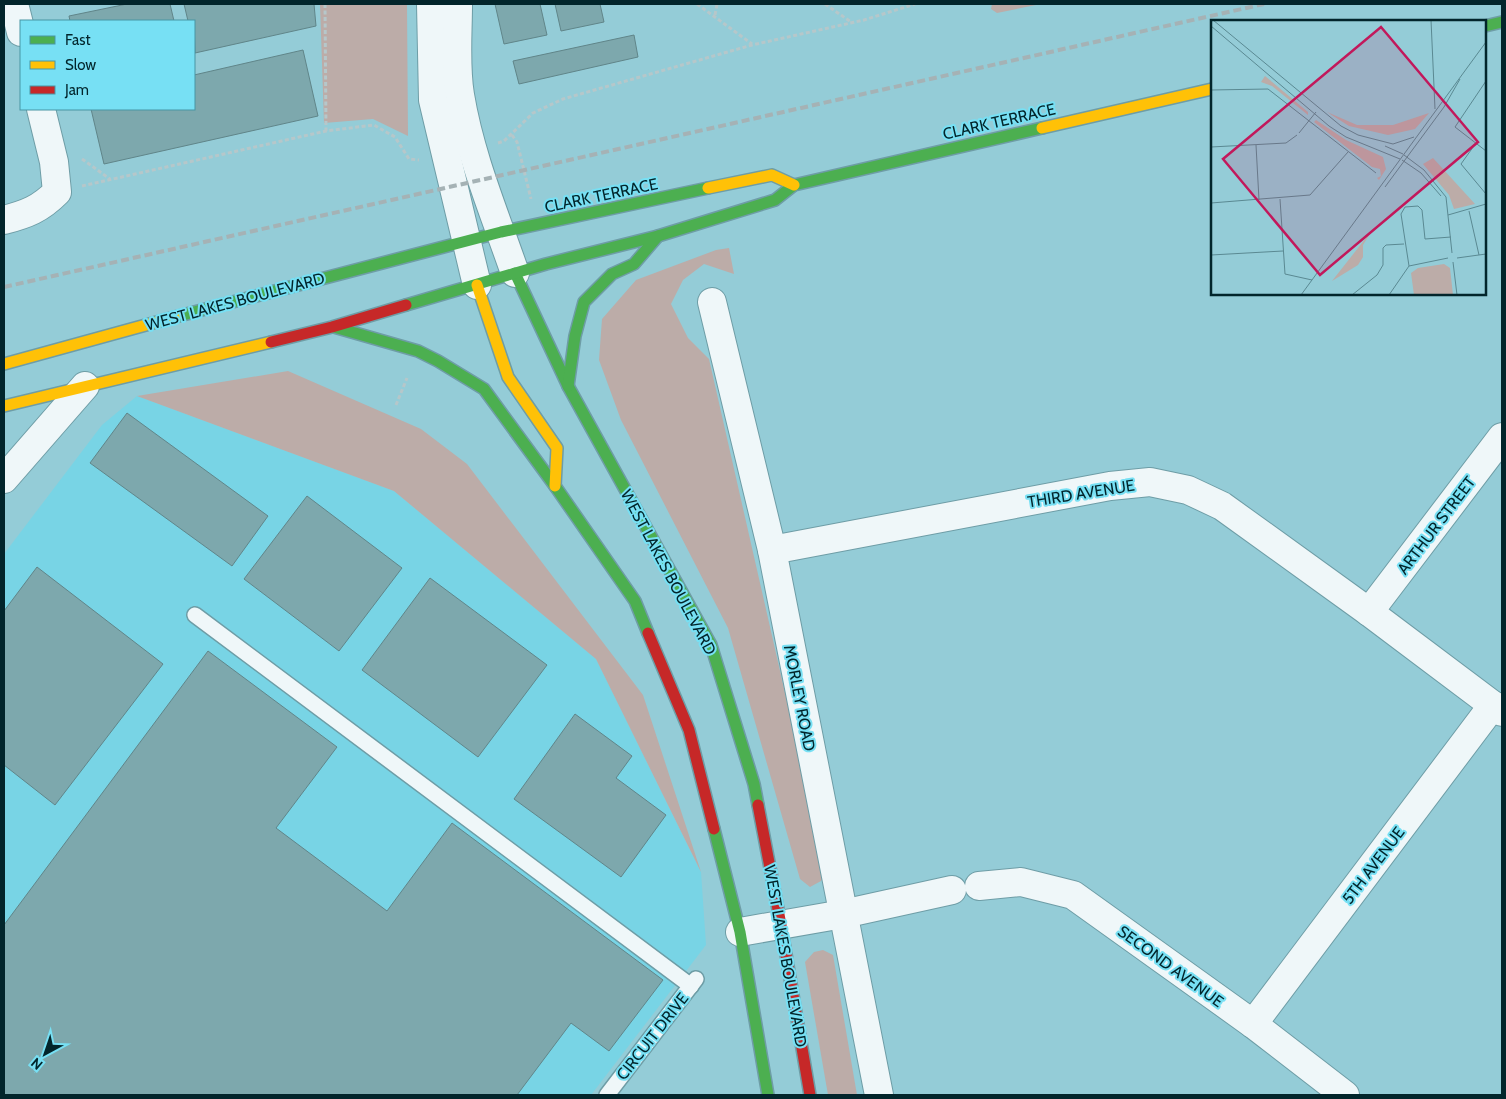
<svg xmlns="http://www.w3.org/2000/svg" width="1506" height="1099" viewBox="0 0 1506 1099" font-family="Cabin,sans-serif">
<style>
.built{fill:#78d4e5}
.green{fill:#bcaca8}
.building{fill:#7da8ad;stroke:#608589}
.lines{fill:none;stroke-linecap:round;stroke-linejoin:round}
.lane-casing{stroke:#6e9da6;stroke-width:18}
.street-casing{stroke:#6e9da6;stroke-width:30}
.fast-casing{stroke:#6e9da6;stroke-width:14}
.slow-casing{stroke:#6e9da6;stroke-width:14}
.jam-casing{stroke:#6e9da6;stroke-width:14}
.path{stroke:#b6c7ca;stroke-width:3;stroke-dasharray:4 2.5;stroke-linecap:butt}
.lane{stroke:#eff7f9;stroke-width:15}
.street{stroke:#eff7f9;stroke-width:28}
.fast{stroke:#4caf50;stroke-width:11}
.slow{stroke:#ffc107;stroke-width:11}
.jam{stroke:#c62828;stroke-width:11}
.rail{stroke:#a5b2b5;stroke-width:4;stroke-dasharray:8 4;stroke-linecap:butt}
.labels{text-anchor:middle;stroke-width:4;stroke-linejoin:round;paint-order:stroke}
.street-label{font-size:16px;fill:#02252b;stroke:#77e0f4}
.inset-road{fill:none;stroke:#5a8992;stroke-width:1}
.view{fill:#c2185b;fill-opacity:0.15;stroke:#c2185b;stroke-width:2.5}
.inset-edge{fill:none;stroke:#02252b;stroke-width:2.5}
</style>
<rect width="100%" height="100%" fill="#94ccd7"/>
<path class="built" d="M 137,396 L 394,491 L 596,659 L 701,872 L 706,945 L 591,1095 L 4,1095 L 4,554 L 102,425 Z"/>
<g class="green">
<path d="M 320,4 L 407,4 L 408,136 L 373,119 L 324,123 Z"/>
<path d="M 992,4 L 1041,4 L 997,13 L 991,9 Z"/>
<path d="M 729,248 L 734,274 L 704,264 L 683,280 L 671,304 L 688,338 L 709,359 L 826,873 L 821,881 L 810,887 L 800,879 L 728,628 L 621,420 L 599,360 L 602,319 L 636,280 L 716,250 Z"/>
<path d="M 288,371 L 421,429 L 467,464 L 643,695 L 701,872 L 596,659 L 394,491 L 137,396 Z"/>
<path d="M 823,950 L 833,955 L 857,1095 L 828,1095 L 805,962 L 814,952 Z"/>
</g>
<g class="building">
<path d="M 127,4 L 170,4 L 174,21 L 70,21 L 69,16 Z"/>
<path d="M 184,4 L 314,4 L 316,26 L 195,53 L 194,21 L 188,21 Z"/>
<path d="M 495,4 L 540,4 L 547,35 L 504,44 Z"/>
<path d="M 555,4 L 600,4 L 604,22 L 561,31 Z"/>
<path d="M 634,35 L 638,57 L 519,84 L 513,61 Z"/>
<path d="M 303,50 L 318,116 L 104,164 L 91,109 L 194,109 L 194,75 Z"/>
<path d="M 127,413 L 268,516 L 232,566 L 90,463 Z"/>
<path d="M 307,496 L 402,568 L 339,651 L 244,579 Z"/>
<path d="M 37,567 L 163,664 L 55,805 L 4,765 L 4,611 Z"/>
<path d="M 430,578 L 547,665 L 478,757 L 362,670 Z"/>
<path d="M 208,651 L 337,747 L 276,828 L 387,911 L 452,823 L 663,980 L 609,1051 L 571,1023 L 517,1095 L 4,1095 L 4,925 Z"/>
<path d="M 575,714 L 632,756 L 616,778 L 666,815 L 621,877 L 514,799 Z"/>
</g>
<g class="lines">
<defs>
<g id="lane">
<path d="M 195,615 L 691,986"/>
<path d="M 607,1095 L 696,979"/>
</g>
<g id="street">
<path d="M 14,4 L 21,32"/>
<path d="M 431,4 L 433,100 L 477,285"/>
<path d="M 458,4 C 458,34 455,66 460,95 C 470,156 495,215 515,273"/>
<path d="M 4,220 C 27,214 40,209 57,192 L 54,162 L 41,109"/>
<path d="M 712,302 L 772,550 L 879,1095"/>
<path d="M 4,479 L 85,386"/>
<path d="M 772,550 L 1110,486 L 1150,482 L 1188,490 L 1222,506 L 1369,612 L 1502,712"/>
<path d="M 1369,612 L 1502,437"/>
<path d="M 979,886 L 1021,882 L 1073,895 L 1253,1024 L 1345,1095"/>
<path d="M 740,932 L 843,914 L 952,890"/>
<path d="M 1253,1024 L 1493,705"/>
</g>
<g id="fast">
<path d="M 1485,26 L 1502,22"/>
<path d="M 515,273 L 568,386 L 711,645 L 754,784 L 758,805"/>
<path d="M 406,305 L 546,264 L 658,236 L 775,200 L 794,185 L 1042,128"/>
<path d="M 175,317 L 501,232 L 708,188"/>
<path d="M 334,327 L 418,351 L 438,361 L 484,389 L 555,486 L 635,601 L 648,633"/>
<path d="M 568,386 L 575,336 L 584,302 L 612,274 L 634,264 L 658,236"/>
<path d="M 714,829 L 740,932 L 768,1095"/>
</g>
<g id="slow">
<path d="M 1042,128 L 1212,89"/>
<path d="M 708,188 L 772,175 L 794,185"/>
<path d="M 477,285 L 508,377 L 557,448 L 555,486"/>
<path d="M 4,364 L 175,317"/>
<path d="M 4,406 L 271,342"/>
</g>
<g id="jam">
<path d="M 271,342 L 332,327 L 406,305"/>
<path d="M 648,633 L 689,730 L 714,829"/>
<path d="M 758,805 L 781,925 L 810,1095"/>
</g>
</defs>
<use href="#lane" class="lane-casing"/>
<use href="#street" class="street-casing"/>
<use href="#fast" class="fast-casing"/>
<use href="#slow" class="slow-casing"/>
<use href="#jam" class="jam-casing"/>
<g class="path">
<path d="M 325,4 L 326,131"/>
<path d="M 697,4 L 752,44"/>
<path d="M 825,4 L 851,22"/>
<path d="M 715,15 L 717,4"/>
<path d="M 512,135 L 517,142 L 531,199"/>
<path d="M 498,143 L 504,141 L 533,113 L 563,99 L 752,45 L 864,20 L 915,4"/>
<path d="M 82,159 L 110,179"/>
<path d="M 82,186 L 326,131 L 374,125 L 395,137 L 409,159 L 419,160"/>
<path d="M 396,405 L 407,378"/>
</g>
<use href="#lane" class="lane"/>
<use href="#street" class="street"/>
<use href="#fast" class="fast"/>
<use href="#slow" class="slow"/>
<use href="#jam" class="jam"/>
<path class="rail" d="M 4,287 L 1264,4"/>
</g>
<g class="labels">
<g class="street-label">
<text transform="translate(999 121) rotate(-13)" y="6">CLARK TERRACE</text>
<text transform="translate(601 195) rotate(-12)" y="6">CLARK TERRACE</text>
<text transform="translate(235 301) rotate(-15)" y="6">WEST LAKES BOULEVARD</text>
<text transform="translate(1081 493) rotate(-9)" y="6">THIRD AVENUE</text>
<text transform="translate(1436 525) rotate(-53)" y="6">ARTHUR STREET</text>
<text transform="translate(669 572) rotate(62)" y="6">WEST LAKES BOULEVARD</text>
<text transform="translate(800 698) rotate(79)" y="6">MORLEY ROAD</text>
<text transform="translate(1373 865) rotate(-53)" y="6">5TH AVENUE</text>
<text transform="translate(786 956) rotate(80)" y="6">WEST LAKES BOULEVARD</text>
<text transform="translate(1171 966) rotate(36)" y="6">SECOND AVENUE</text>
<text transform="translate(652 1036) rotate(-52)" y="6">CIRCUIT DRIVE</text>
</g>
</g>
<g transform="translate(1211 20)">
<rect width="275" height="275" fill="#94ccd7"/>
<path d="M 54,56 L 97,92 L 97,95 L 61,66 L 50,62 ZM 116,92 L 146,105 L 182,105 L 218,93 L 204,109 L 177,115 L 138,106 ZM 105,100 L 135,120 L 172,137 L 175,149 L 168,160 L 166,158 L 170,156 L 169,149 L 161,147 L 103,102 ZM 222,138 L 264,184 L 243,189 L 238,175 L 212,144 ZM 162,209 L 152,225 L 152,237 L 147,245 L 121,261 ZM 233,244 L 239,248 L 242,275 L 203,275 L 200,253 L 207,248 Z" fill="#bcaca8"/>
<path class="inset-road" d="M 2,0 L 130,106 L 147,115 L 182,124 L 203,117M 220,0 L 224,89M 0,6 L 118,106 L 135,117 L 189,139M 275,61 L 244,107 L 275,131M 0,70 L 57,69 L 165,153M 88,113 L 105,92M 265,123 L 250,144 L 275,174M 45,125 L 48,180M 174,126 L 192,134M 0,127 L 75,123 L 86,115M 193,135 L 213,150 L 235,177 L 241,233M 191,140 L 210,153 L 230,176M 174,167 L 233,87 L 249,59M 69,179 L 74,254 L 101,260M 0,183 L 99,175 L 137,132M 258,191 L 268,235M 237,195 L 275,184M 0,235 L 72,231M 246,238 L 275,234M 242,242 L 246,275M 198,246 L 190,194 L 194,187 L 207,186 L 211,190 L 214,219 L 240,217M 90,275 L 275,22M 141,275 L 166,255 L 172,245 L 172,228 L 175,225 L 193,224M 178,275 L 198,246 L 237,238"/>
<path class="view" d="M 170,7 L 267,122 L 109,255 L 12,139 Z"/>
<rect width="275" height="275" class="inset-edge"/>
</g>
<rect width="1506" height="1099" fill="none" stroke="#02252b" stroke-width="10"/>
<rect x="20" y="20" width="175" height="90" fill="#77e0f4" stroke="#4895a4"/>
<rect x="30" y="36" width="25" height="8" fill="#4caf50" stroke="#4895a4"/>
<text x="65" y="45" font-size="15" fill="#02252b">Fast</text>
<rect x="30" y="61" width="25" height="8" fill="#ffc107" stroke="#4895a4"/>
<text x="65" y="70" font-size="15" fill="#02252b">Slow</text>
<rect x="30" y="86" width="25" height="8" fill="#c62828" stroke="#4895a4"/>
<text x="65" y="95" font-size="15" fill="#02252b">Jam</text>
<g transform="translate(45 1054) rotate(220)" stroke="#77e0f4" stroke-width="4" paint-order="stroke">
<path d="M0-4L9 19L0 12L-9 19Z" fill="#02252b"/>
<text y="-8" font-size="14" font-weight="bold" text-anchor="middle" fill="#02252b">N</text>
</g>
</svg>
